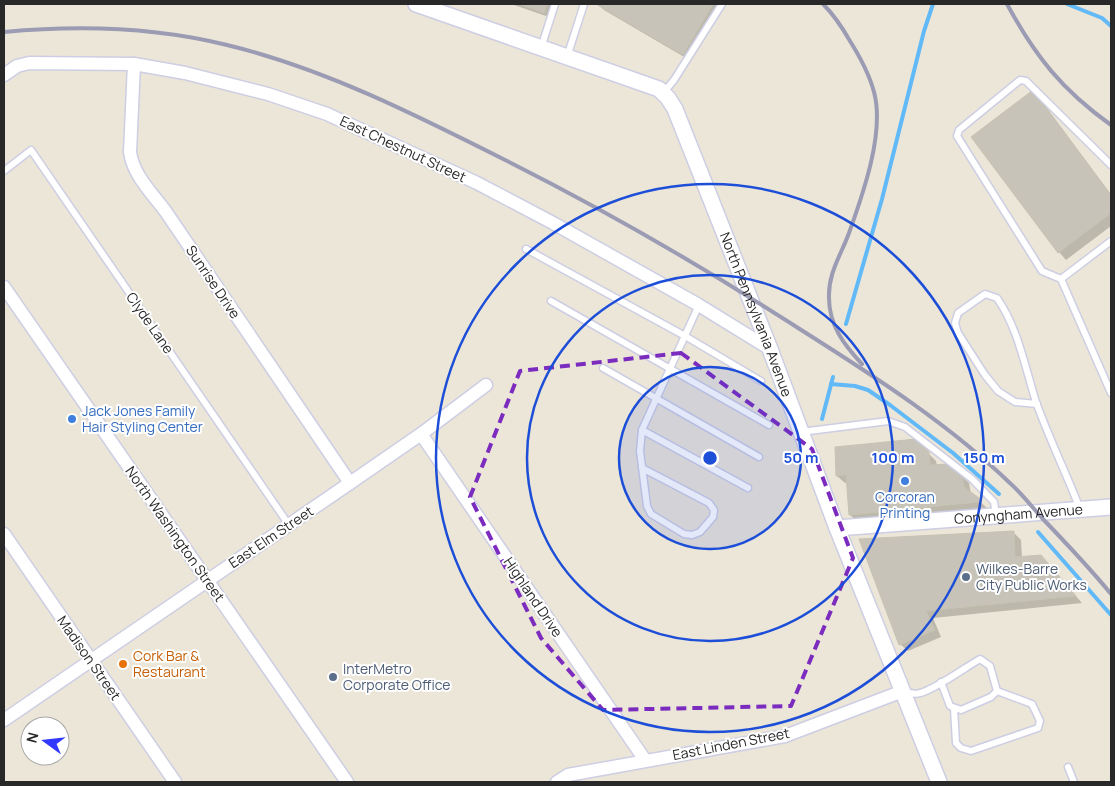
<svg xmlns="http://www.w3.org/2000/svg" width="1115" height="786" viewBox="0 0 1115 786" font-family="Manrope,sans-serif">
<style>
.shadow{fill:#0003}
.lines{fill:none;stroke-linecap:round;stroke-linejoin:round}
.stream{stroke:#61b9f8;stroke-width:4}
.building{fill:#c7c3b8;stroke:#c7c3b2}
.service-casing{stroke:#cdcee3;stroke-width:9}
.minor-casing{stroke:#cdcee3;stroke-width:15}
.tertiary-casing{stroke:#cdcee3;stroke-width:18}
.service{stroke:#fff;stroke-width:6}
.minor{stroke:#fff;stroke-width:12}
.tertiary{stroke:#fff;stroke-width:15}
.rail{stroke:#9b9bb4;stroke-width:4}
.marked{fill:none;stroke:#7b2cbf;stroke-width:4;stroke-dasharray:10 6;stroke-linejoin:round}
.ring{fill:none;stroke:#1d4ed8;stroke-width:2.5}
.shop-dot{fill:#3f7fe0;stroke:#fff;stroke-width:2}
.service-dot{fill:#5c6f8a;stroke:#fff;stroke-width:2}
.food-dot{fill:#e8710a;stroke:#fff;stroke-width:2}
.labels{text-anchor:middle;stroke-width:4;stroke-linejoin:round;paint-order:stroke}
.street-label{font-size:14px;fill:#282828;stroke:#fff}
.shop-label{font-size:14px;fill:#366cbe;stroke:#fff;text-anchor:start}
.service-label{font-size:14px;fill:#4e5e75;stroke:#fff;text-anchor:start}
.food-label{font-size:14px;fill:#c56008;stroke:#fff;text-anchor:start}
.centre{fill:#1d4ed8;stroke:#fff;stroke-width:2.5}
.ring-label{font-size:15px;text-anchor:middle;font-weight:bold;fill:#1d4ed8;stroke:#fff;stroke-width:4;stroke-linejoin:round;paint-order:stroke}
</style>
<rect width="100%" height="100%" fill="#ece6d8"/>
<g class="shadow">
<path d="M 511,4 L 554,4 L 549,17 Z"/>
<path d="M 598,4 L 725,4 L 691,61 L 604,10 Z"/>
<path d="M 1033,92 L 1040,99 L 1111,195 L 1111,226 L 1066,260 L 1059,252 Z"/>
<path d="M 915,440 L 936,461 L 937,466 L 961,475 L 969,483 L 971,494 L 986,507 L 986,510 L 858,522 L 850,515 L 848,483 L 845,483 L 837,476 Z"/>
<path d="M 1013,532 L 1021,540 L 1022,558 L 1048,564 L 1082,603 L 933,618 L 941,637 L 908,651 L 900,644 L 860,540 Z"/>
</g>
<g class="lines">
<g class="stream">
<path d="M 1067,4 L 1102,18 L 1111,26"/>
<path d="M 846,324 L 882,199 L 924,31 L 933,4"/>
<path d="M 831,384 L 855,386 L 868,390 L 890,405 L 953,453 L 999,494"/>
<path d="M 822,419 L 833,377"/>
<path d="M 1038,532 L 1111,615"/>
</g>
</g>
<g class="building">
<path d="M 519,4 L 547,4 L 544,13 Z"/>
<path d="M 596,4 L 713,4 L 683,55 Z"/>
<path d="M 1033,90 L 1111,195 L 1111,213 L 1058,253 L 971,137 Z"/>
<path d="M 916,439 L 929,452 L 930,465 L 949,464 L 962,474 L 964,487 L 979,498 L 979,502 L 849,515 L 846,475 L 836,476 L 835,447 Z"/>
<path d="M 1014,531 L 1015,557 L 1041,555 L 1076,596 L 926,611 L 935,630 L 899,645 L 859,539 Z"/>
</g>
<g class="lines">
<defs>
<g id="service">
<path d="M 541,48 L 555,4"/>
<path d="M 567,57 L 584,4"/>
<path d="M 664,92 L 674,80 L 722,4"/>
<path d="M 1111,165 L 1026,81 L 1020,80 L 959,130 L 957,136 L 1042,271 L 1061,279 L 1111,393"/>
<path d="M 4,171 L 31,150 L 289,525"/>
<path d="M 526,249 L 685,336 L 761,381"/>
<path d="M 1061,279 L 1111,241"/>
<path d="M 551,301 L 769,425"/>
<path d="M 603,368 L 759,457"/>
<path d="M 1037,404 L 1015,402 L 998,391 L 985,375 L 958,333 L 955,323 L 958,313 L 985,294 L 997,298 C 1018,328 1025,367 1036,402 C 1049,438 1066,473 1080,509"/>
<path d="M 642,430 L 748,488"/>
<path d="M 801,432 L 888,421 L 905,427 L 972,479 L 994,502 L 996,515"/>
<path d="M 642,468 L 709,503 L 714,510 L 713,517 L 700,532 L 692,535 L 684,534 L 651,514 L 647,506 L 640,451 L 642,430 L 699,305"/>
<path d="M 904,691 C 909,693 915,695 920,693 C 934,690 966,667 980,659 L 990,666 L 997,691 L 991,697 L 961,710 L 950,706 L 941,682"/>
<path d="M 954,708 L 956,743 L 961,748 L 971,751 L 1038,728 L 1040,721 L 1032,704 L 997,691"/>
<path d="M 1068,767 L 1074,782"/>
</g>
<g id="minor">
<path d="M 134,64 L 130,152 C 133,175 152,193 166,212 L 350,483"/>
<path d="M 4,75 L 17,66 L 29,63 L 134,64 L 185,73 L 268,94 L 327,114 L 477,183 L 553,223 L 697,304 L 770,349"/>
<path d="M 4,287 L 347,782"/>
<path d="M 421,434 L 645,760"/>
<path d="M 4,534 L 175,782"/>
<path d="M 4,720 L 350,483 L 421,434 L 486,385"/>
<path d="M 557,782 L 568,775 L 785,736 L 903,691"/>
</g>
<g id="tertiary">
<path id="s1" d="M 416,4 L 659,89 L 668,98 L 675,109 L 770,349 L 837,528 L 939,782"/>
<path id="s2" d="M 837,528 L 1111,507"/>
</g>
</defs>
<use href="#service" class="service-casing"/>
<use href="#minor" class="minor-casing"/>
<use href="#tertiary" class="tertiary-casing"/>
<use href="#service" class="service"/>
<use href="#minor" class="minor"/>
<use href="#tertiary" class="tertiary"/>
<g class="rail">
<path d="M 823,4 C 834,15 842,27 850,41 C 860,57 869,73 874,92 C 885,132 863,194 849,233 C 841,255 828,273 829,298 C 829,325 844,345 862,364"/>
<path d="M 1007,4 C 1035,56 1062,90 1111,125"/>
<path d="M 4,32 C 78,25 154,27 227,45 C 326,69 420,117 511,163 C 612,214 710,271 806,333 C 877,378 950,425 1012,485 C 1023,495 1032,507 1042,518 C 1066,543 1089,567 1111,594"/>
</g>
</g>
<path class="marked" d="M 681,353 L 812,449 L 853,558 L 791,706 L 603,710 L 541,638 L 470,497 L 520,371 Z"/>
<circle cx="710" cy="458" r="91" fill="#1d4ed8" fill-opacity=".12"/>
<g class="ring">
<circle cx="710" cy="458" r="91"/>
<circle cx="710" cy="458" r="183"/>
<circle cx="710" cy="458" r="274"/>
</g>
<g class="shop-dot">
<circle cx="72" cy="419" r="5"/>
<circle cx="905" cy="481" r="5"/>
</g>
<g class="service-dot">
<circle cx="966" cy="577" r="5"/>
<circle cx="333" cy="677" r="5"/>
</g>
<circle class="food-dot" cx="123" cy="664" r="5"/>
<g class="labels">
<g class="street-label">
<text transform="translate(403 149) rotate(25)" y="5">East Chestnut Street</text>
<text transform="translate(213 282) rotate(56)" y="5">Sunrise Drive</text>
<text dy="5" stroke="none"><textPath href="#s1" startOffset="504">North Pennsylvania Avenue</textPath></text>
<text transform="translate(150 323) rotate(55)" y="5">Clyde Lane</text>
<text dy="5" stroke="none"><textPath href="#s2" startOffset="182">Conyngham Avenue</textPath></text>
<text transform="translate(175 534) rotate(55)" y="5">North Washington Street</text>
<text transform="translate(271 537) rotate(-34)" y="5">East Elm Street</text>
<text transform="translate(533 597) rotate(56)" y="5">Highland Drive</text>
<text transform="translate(89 658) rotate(55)" y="5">Madison Street</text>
<text transform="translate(731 744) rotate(-11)" y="5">East Linden Street</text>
</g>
<g class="shop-label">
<text x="82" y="416">Jack Jones Family<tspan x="82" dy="16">Hair Styling Center</tspan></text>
<text x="905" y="502" text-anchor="middle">Corcoran<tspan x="905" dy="16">Printing</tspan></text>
</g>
<g class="service-label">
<text x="976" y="574">Wilkes-Barre<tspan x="976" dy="16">City Public Works</tspan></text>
<text x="343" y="674">InterMetro<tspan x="343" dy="16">Corporate Office</tspan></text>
</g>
<g class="food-label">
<text x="133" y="661">Cork Bar &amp;<tspan x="133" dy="16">Restaurant</tspan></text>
</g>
</g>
<circle cx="710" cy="458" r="8" class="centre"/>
<g class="ring-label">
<text x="801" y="463">50 m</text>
<text x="893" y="463">100 m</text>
<text x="984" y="463">150 m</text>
</g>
<rect width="1115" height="786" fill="none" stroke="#282828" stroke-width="10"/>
<g transform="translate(45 741) rotate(285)"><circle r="24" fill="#ffffff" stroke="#a9a9a9"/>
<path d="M0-4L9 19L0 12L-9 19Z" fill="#3239ff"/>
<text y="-8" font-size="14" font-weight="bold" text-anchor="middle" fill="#282828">N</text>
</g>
</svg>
